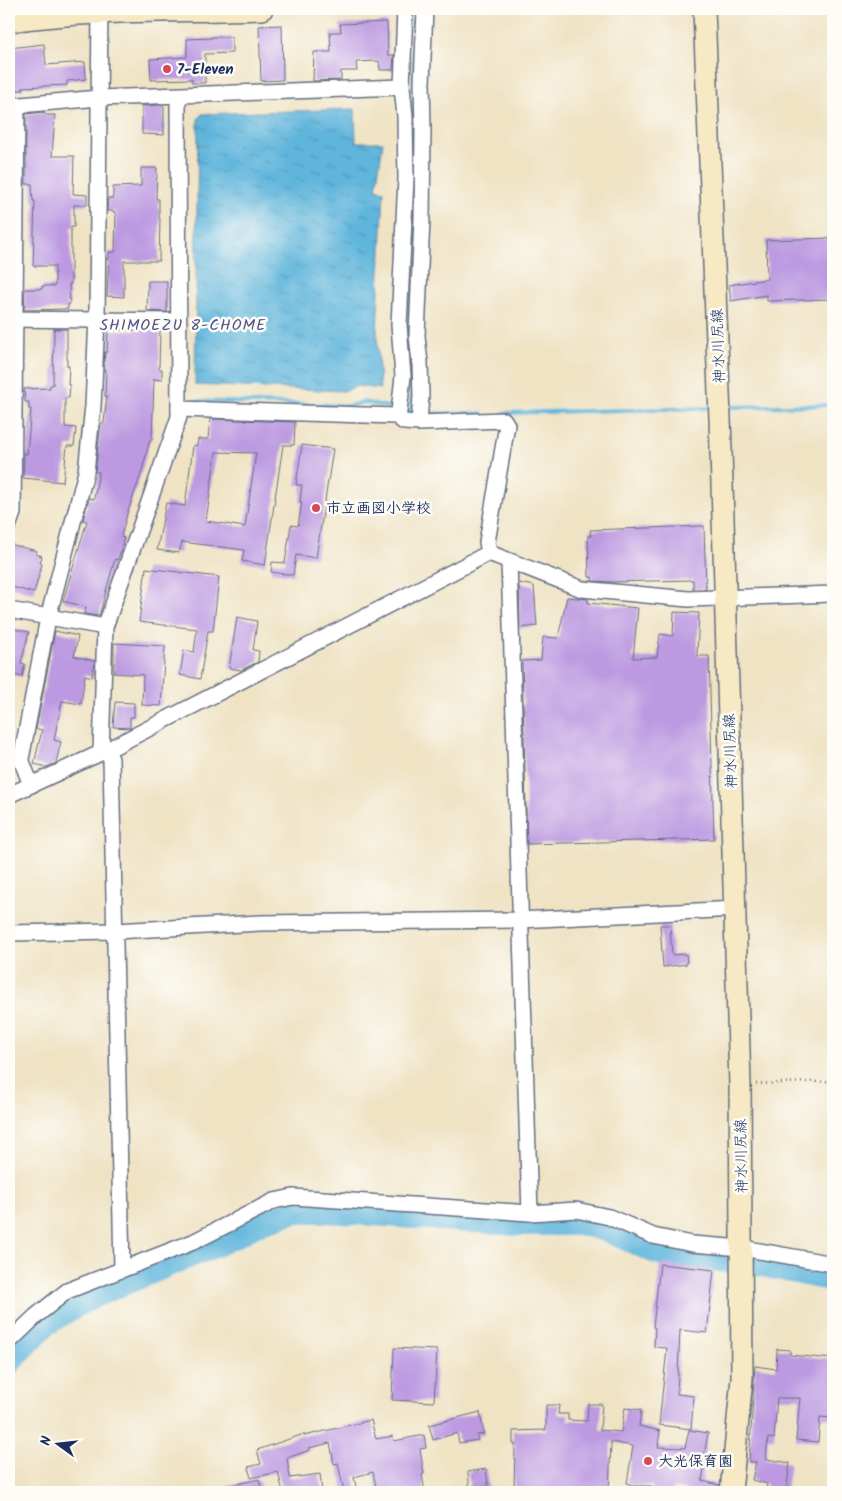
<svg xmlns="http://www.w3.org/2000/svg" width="842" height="1501" viewBox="0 0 842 1501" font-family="Kalam,'Klee One',sans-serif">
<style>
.water{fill:url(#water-ripples);stroke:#3d729d}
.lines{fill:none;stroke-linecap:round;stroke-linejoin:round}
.stream{stroke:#5fb5dc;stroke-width:4}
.river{stroke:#5fb5dc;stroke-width:24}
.building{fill:#bc99e1;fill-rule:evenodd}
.street-casing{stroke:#656e82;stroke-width:18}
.secondary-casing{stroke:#656e82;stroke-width:24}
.path{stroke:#656e82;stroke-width:2.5;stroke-dasharray:1 4;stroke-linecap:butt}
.street{stroke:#fff;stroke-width:15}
.secondary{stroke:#f6e9c3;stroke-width:21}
.poi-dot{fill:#d1495b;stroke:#fdfcf7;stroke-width:2}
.labels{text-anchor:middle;stroke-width:5;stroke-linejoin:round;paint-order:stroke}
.poi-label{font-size:15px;font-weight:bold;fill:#1b2f5e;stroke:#fdfcf7;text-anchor:start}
.street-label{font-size:15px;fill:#1b2f5e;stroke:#fdfcf7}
.neighbourhood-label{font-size:16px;letter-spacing:1px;fill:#53548c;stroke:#fdfcf7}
</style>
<defs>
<pattern id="water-ripples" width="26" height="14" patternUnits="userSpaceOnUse" patternTransform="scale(1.25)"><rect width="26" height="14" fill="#5fb5dc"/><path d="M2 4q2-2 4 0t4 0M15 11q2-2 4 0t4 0" fill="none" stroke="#4e94b6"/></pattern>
</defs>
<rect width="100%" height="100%" fill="#fdfcf7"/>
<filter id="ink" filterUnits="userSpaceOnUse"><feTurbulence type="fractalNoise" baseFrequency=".02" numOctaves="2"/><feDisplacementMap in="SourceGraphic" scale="10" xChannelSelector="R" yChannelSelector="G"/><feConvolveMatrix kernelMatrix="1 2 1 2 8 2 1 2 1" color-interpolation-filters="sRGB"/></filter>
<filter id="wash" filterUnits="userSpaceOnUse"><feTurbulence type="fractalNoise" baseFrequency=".0096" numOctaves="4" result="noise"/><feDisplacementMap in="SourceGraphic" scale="20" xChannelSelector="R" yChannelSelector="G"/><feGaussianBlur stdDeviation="1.12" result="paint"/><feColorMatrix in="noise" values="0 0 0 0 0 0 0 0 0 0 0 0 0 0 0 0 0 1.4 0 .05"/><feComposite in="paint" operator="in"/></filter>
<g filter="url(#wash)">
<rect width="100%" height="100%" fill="#efe3c4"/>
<path class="water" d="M 355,109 L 356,142 L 383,142 L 376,189 L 384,191 L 377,333 L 380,389 L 357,386 L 344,391 L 195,385 L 198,119 L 202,114 Z"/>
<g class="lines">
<g class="stream">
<path d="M 413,21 L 415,154"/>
<path d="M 194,401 L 350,406 L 363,402 L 388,407"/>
<path d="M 729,407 L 833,405"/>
<path d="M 404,411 L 411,412 L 413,368 L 410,339 L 410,317 L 414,228"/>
<path d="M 427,413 L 482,413"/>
<path d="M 504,413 L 709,408"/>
</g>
<path class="river" d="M 9,1363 L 46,1324 L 87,1299 L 219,1244 L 258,1224 L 295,1211 L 327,1211 L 517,1224 L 583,1224 L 609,1231 L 653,1251 L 670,1256 L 753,1263 L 833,1280"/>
</g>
<g id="blocks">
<g class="building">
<path d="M 387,22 L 388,55 L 394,55 L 393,70 L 380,70 L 379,61 L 356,62 L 357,71 L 341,71 L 341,80 L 313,81 L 314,52 L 331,52 L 330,32 L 341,32 L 340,24 Z"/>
<path d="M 282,25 L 283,80 L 261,81 L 259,26 Z"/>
<path d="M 212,37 L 232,37 L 232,53 L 205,54 L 205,83 L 192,83 L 192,79 L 151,80 L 150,59 L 187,57 L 187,39 L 212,38 Z"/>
<path d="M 44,44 L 46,65 L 85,62 L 86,79 L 67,81 L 67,85 L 23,87 L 23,90 L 9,91 L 9,48 Z"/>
<path d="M 159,105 L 164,106 L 164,135 L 142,134 L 142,106 Z"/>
<path d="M 43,112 L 46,115 L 55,115 L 52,156 L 74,156 L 73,194 L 87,195 L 87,205 L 74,205 L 74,227 L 71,227 L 71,284 L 69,284 L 70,304 L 68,304 L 68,309 L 24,310 L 25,289 L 42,289 L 42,286 L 55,286 L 55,266 L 33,266 L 35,201 L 33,201 L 32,184 L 26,184 L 26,114 Z"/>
<path d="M 141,168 L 157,168 L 156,199 L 159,199 L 159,218 L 160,218 L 159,261 L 124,261 L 124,297 L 107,296 L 109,252 L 115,252 L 116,213 L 114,213 L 114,211 L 107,211 L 108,198 L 113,198 L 113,187 L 141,186 Z"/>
<path d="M 833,238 L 833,299 L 767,301 L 767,295 L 731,301 L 729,285 L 767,279 L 766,240 Z"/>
<path d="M 148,281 L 167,281 L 167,312 L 147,311 Z"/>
<path d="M 54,329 L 67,329 L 67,366 L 69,366 L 68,385 L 70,385 L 69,398 L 65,398 L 65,427 L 76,428 L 74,446 L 67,446 L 63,482 L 23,478 L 24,453 L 27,454 L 31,409 L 29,409 L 29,402 L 25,402 L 24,389 L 50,388 L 50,385 L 53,385 Z"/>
<path d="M 108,330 L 160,330 L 159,369 L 162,369 L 162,380 L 154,379 L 152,440 L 150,440 L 141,474 L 127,514 L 121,537 L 124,538 L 118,560 L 115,559 L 99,616 L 84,614 L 86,607 L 63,601 L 87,521 L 83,520 L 89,498 L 94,499 L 99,472 L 95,472 L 101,423 L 104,423 L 107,396 L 105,396 L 106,372 L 105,372 L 104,363 L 105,352 L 107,352 Z"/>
<path d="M 210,419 L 295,422 L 294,445 L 283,445 L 265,565 L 242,561 L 244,550 L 182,542 L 179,553 L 157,550 L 166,503 L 185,506 L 193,446 L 197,445 L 198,439 L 208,439 ZM 216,452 L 256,453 L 245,527 L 206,521 Z"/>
<path d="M 302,445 L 333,449 L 316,558 L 296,555 L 293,575 L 271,572 L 272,562 L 285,563 L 291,525 L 298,526 L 302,502 L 300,502 L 302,485 L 296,485 Z"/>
<path d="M 704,526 L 706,589 L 693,589 L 693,580 L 612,582 L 592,581 L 592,577 L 589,577 L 588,536 L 591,536 L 590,530 Z"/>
<path d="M 9,544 L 37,551 L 36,554 L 42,556 L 40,563 L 42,564 L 34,593 L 9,586 Z"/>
<path d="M 146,568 L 219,577 L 213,631 L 208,631 L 200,679 L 180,675 L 184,650 L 194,652 L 197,629 L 139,622 Z"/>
<path d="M 519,583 L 534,586 L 537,626 L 520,628 Z"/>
<path d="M 567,597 L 588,599 L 588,603 L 638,608 L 633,658 L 657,657 L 660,634 L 673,636 L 674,612 L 699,613 L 697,656 L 709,656 L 714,839 L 527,844 L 522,661 L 541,660 L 543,637 L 558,638 Z"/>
<path d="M 237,617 L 257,621 L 253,650 L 259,651 L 258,662 L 241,670 L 229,668 Z"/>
<path d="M 15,629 L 29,632 L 21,663 L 25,664 L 22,677 L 9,674 L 9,649 Z"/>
<path d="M 55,631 L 78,636 L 74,656 L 95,661 L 94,667 L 92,677 L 85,675 L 81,704 L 62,701 L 54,740 L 61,742 L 56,763 L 47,767 L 34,764 L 42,730 L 36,729 Z"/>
<path d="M 114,643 L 165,646 L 161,706 L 142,705 L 143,675 L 114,673 Z"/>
<path d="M 115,702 L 134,703 L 134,717 L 130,717 L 130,728 L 113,727 Z"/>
<path d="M 660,925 L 670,925 L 672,955 L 686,954 L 687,964 L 663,967 Z"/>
<path d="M 660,1264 L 714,1270 L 707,1333 L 680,1330 L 677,1394 L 694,1396 L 691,1429 L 659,1425 L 667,1348 L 654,1347 L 655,1328 L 653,1327 Z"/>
<path d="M 394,1348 L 437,1350 L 434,1402 L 392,1400 Z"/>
<path d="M 777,1349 L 790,1350 L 790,1355 L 833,1359 L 833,1418 L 820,1417 L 818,1442 L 796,1440 L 800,1398 L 777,1398 L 774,1439 L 768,1438 L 766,1459 L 790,1463 L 786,1492 L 766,1490 L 767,1484 L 752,1480 L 756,1462 L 749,1462 L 755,1366 L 776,1369 Z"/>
<path d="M 588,1404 L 602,1404 L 600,1430 L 621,1432 L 625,1408 L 641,1410 L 639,1426 L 660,1431 L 658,1447 L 685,1448 L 689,1430 L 708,1433 L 703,1462 L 705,1462 L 702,1481 L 719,1485 L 719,1492 L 698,1492 L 673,1488 L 673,1492 L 652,1492 L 652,1486 L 634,1486 L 627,1483 L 633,1446 L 611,1442 L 609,1492 L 514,1492 L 515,1444 L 513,1444 L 513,1431 L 546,1430 L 546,1405 L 559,1405 L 558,1414 L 568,1414 L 568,1420 L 587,1421 Z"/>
<path d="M 480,1412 L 484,1434 L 477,1435 L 478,1440 L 459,1443 L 457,1433 L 433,1440 L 429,1425 Z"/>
<path d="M 371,1420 L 376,1439 L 393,1436 L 394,1441 L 424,1435 L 426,1448 L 420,1449 L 424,1474 L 422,1475 L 425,1492 L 377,1492 L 373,1472 L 354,1477 L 357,1492 L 344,1492 L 338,1463 L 334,1464 L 330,1443 L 309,1448 L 310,1450 L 287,1458 L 290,1478 L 320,1474 L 322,1492 L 283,1492 L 278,1472 L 251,1478 L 248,1467 L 261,1464 L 257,1450 L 304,1434 L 304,1436 Z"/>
<path d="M 486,1469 L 489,1492 L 470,1492 L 468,1472 Z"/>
<path d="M 259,1479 L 262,1492 L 219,1492 L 219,1488 Z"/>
</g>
</g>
</g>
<g filter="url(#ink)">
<use href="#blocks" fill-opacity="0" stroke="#656e82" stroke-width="1"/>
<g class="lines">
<defs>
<g id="street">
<path d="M 9,106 L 99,98 L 402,87"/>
<path d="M 9,319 L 177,321"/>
<path d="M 179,409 L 396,416 L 404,422 L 419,423 L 504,420 L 507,425 L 487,542 L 489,553"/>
<path d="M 396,416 L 399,412 L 403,376 L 399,325 L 406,178 L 405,116 L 402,87 L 405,9"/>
<path d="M 419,423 L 421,396 L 420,363 L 417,336 L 422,219 L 423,129 L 422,83 L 425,9"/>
<path d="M 9,524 L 13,513 L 17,105"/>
<path d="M 509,562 L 530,1213"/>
<path d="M 9,610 L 105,627"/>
<path d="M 107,750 L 111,759 L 122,1268"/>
<path d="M 101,752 L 105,627 L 179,417 L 178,96"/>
<path d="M 31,785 L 21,759 L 48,618 L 86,472 L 93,406 L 97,318 L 100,9"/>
<path d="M 9,795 L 107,750 L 489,553 L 582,589 L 688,599 L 833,594"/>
<path d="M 9,933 L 115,931 L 260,923 L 520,920 L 736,909"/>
<path d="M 9,1342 L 36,1316 L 67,1291 L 193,1242 L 274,1201 L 293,1197 L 530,1213 L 576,1210 L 609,1217 L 653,1236 L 692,1244 L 742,1248 L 833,1264"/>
</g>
<g id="secondary">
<path d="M 704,9 L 720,418 L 740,1085 L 742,1378 L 731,1492"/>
<path d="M 9,21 C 93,9 177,12 262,9"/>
</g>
</defs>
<use href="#street" class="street-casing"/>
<use href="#secondary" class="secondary-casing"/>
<path class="path" d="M 756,1084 L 833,1081"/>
<use href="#street" class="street"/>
<use href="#secondary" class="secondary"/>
</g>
</g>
<g class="poi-dot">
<circle cx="167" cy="69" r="5"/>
<circle cx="316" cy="508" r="5"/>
<circle cx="648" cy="1461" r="5"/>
</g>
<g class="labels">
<g class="poi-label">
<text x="177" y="74">7-Eleven</text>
<text x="326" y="513">市立画図小学校</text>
<text x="658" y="1466">大光保育園</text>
</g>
<g class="street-label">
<text transform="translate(718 346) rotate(-92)" y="5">神水川尻線</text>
<text transform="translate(730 751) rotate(-92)" y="5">神水川尻線</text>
<text transform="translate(741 1156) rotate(-91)" y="5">神水川尻線</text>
</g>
<g class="neighbourhood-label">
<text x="183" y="330">SHIMOEZU 8-CHOME</text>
</g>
</g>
<rect width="842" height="1501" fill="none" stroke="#fdfcf7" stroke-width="30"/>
<g transform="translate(58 1444) rotate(285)" stroke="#fdfcf7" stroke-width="4" paint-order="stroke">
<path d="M0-4L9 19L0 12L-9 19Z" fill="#1b2f5e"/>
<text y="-8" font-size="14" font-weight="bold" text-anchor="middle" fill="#1b2f5e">N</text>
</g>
</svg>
